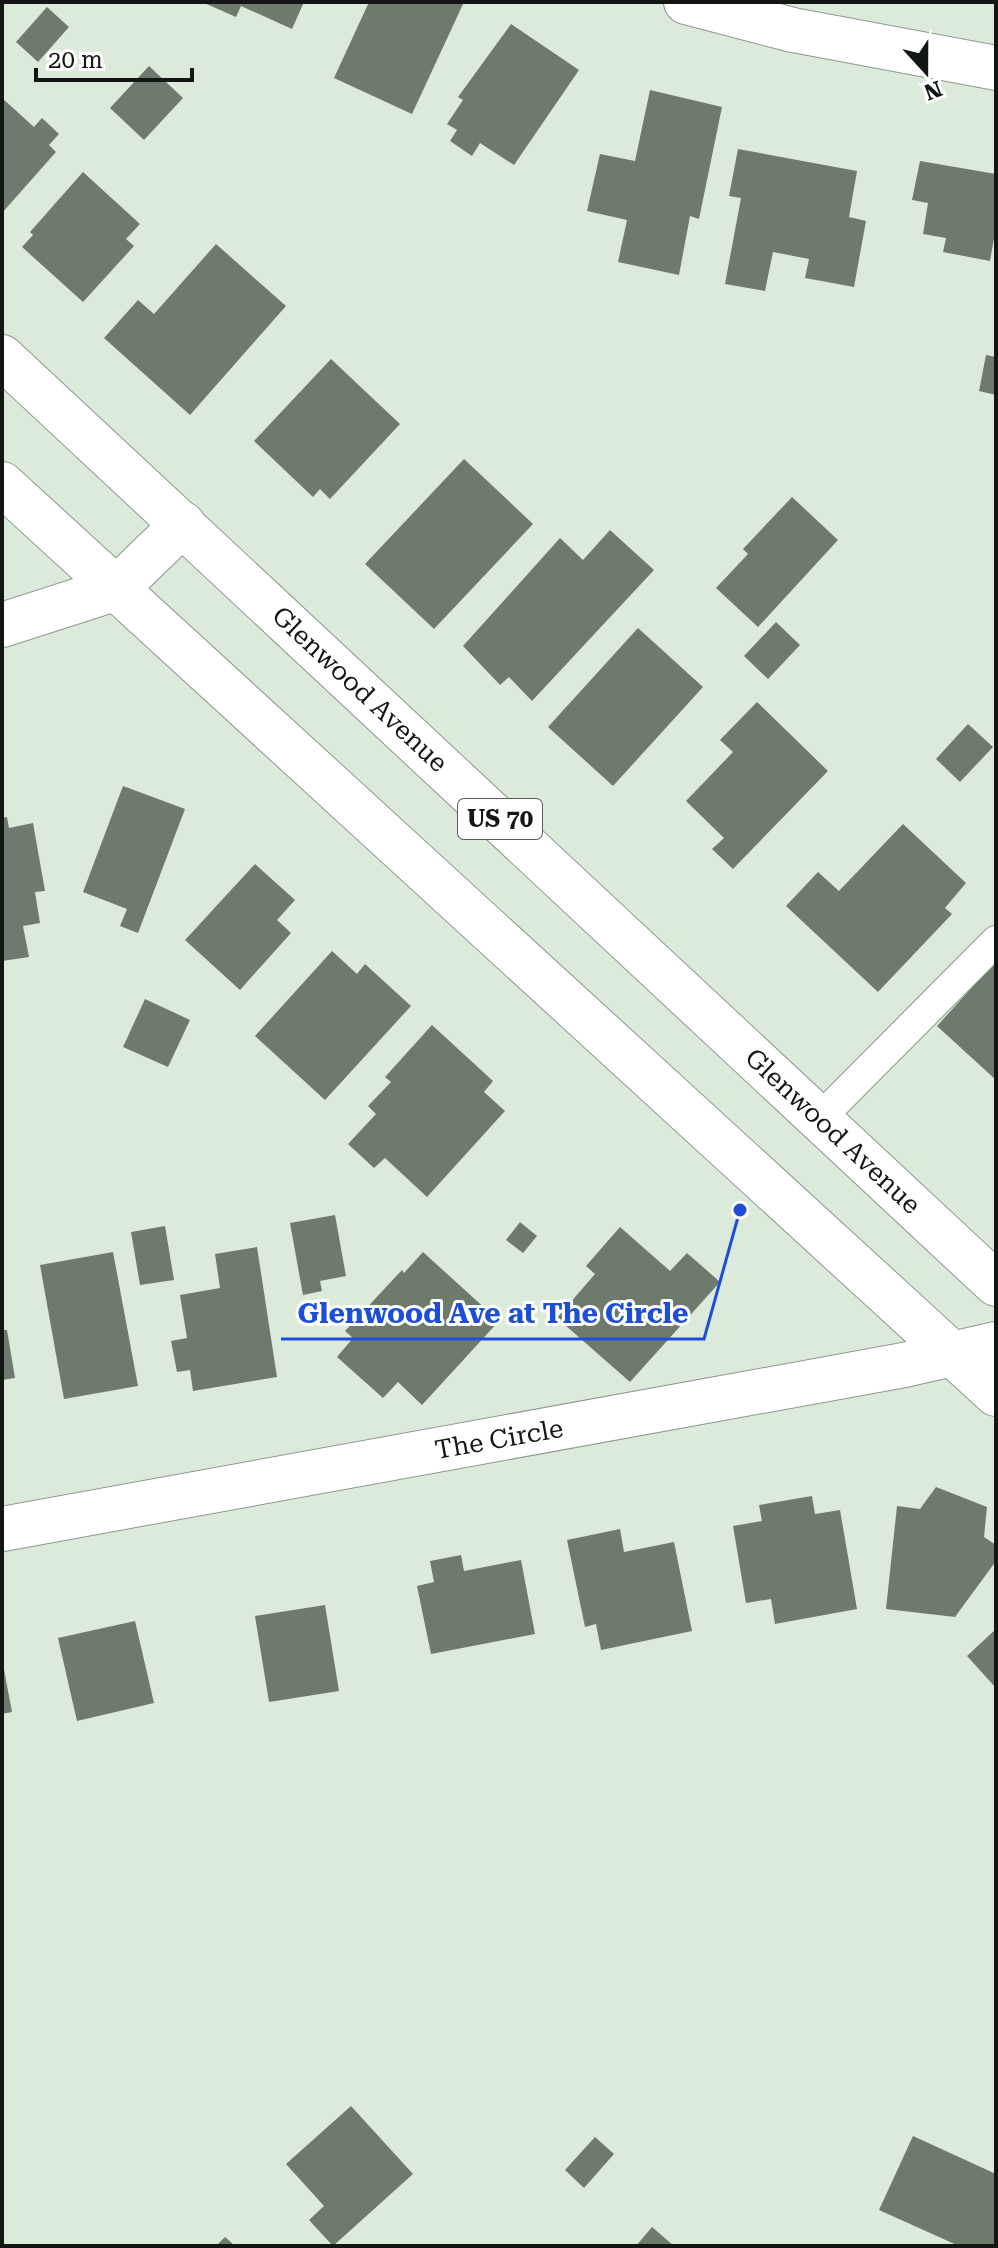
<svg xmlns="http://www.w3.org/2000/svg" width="998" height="2248" viewBox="0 0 998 2248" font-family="'Roboto Serif',serif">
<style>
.building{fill:#6e7a6e}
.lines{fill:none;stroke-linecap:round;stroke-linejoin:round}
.service-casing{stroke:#8d998c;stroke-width:32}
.minor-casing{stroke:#8d998c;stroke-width:46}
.primary-casing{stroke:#8d998c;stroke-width:46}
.service{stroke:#fff;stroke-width:30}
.minor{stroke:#fff;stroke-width:44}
.primary{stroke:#fff;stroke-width:44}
.labels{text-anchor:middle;stroke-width:6;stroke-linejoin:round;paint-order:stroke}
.shield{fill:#fff;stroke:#5a5d5a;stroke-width:2}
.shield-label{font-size:24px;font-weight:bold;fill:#131713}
.street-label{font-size:26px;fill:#131713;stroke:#fff}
.leader{fill:none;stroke:#1d4ed8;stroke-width:3}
.callout-dot{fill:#1d4ed8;stroke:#fff;stroke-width:3}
.callout-label{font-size:28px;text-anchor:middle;font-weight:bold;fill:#1d4ed8;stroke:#fff;stroke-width:6;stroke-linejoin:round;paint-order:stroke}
</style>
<rect width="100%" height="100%" fill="#dceadc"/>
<g class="building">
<path d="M 202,2 L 304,2 L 292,29 L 241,6 L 236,17 Z"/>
<path d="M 369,2 L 464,2 L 412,114 L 334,78 Z"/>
<path d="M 47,7 L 69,27 L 38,62 L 16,42 Z"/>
<path d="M 511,24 L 579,70 L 514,165 L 480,143 L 472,156 L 450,141 L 457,130 L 447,124 L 463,100 L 458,97 Z"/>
<path d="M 149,66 L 183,98 L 144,140 L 110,108 Z"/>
<path d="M 650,90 L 722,107 L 699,219 L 690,216 L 679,275 L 618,262 L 627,220 L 587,211 L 600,154 L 635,161 Z"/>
<path d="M 2,98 L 34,127 L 42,118 L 59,134 L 49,145 L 56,152 L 2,213 Z"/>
<path d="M 738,149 L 857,171 L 849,217 L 866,221 L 854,287 L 805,278 L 809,259 L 773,252 L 765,291 L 725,284 L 741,198 L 729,196 Z"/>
<path d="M 920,161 L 996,174 L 996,227 L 990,261 L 943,252 L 946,238 L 923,234 L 928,203 L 912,200 Z"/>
<path d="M 83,172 L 140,224 L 126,239 L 134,246 L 83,302 L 22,247 L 33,235 L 30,232 Z"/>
<path d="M 216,244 L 286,306 L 190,415 L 104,338 L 138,300 L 154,314 Z"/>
<path d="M 986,355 L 996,357 L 996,395 L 979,391 Z"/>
<path d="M 331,359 L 400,424 L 330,499 L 320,489 L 313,497 L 254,441 Z"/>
<path d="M 464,459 L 533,524 L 434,629 L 365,564 Z"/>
<path d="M 792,497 L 838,540 L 758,627 L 716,588 L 748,554 L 743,549 Z"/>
<path d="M 610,530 L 654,570 L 532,701 L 509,677 L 500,685 L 463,646 L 560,538 L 583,560 Z"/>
<path d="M 776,622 L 800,645 L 768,679 L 744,656 Z"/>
<path d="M 638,628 L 703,687 L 613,786 L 548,727 Z"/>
<path d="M 757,702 L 828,771 L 733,869 L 712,849 L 724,838 L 686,801 L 733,752 L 720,740 Z"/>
<path d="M 968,724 L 993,747 L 960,782 L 936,759 Z"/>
<path d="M 123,786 L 185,809 L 138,933 L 120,926 L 127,909 L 83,892 Z"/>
<path d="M 7,817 L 9,828 L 33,823 L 45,891 L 35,892 L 40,923 L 23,926 L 29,957 L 2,961 L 2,818 Z"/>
<path d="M 903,824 L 966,883 L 945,908 L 952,914 L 878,992 L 786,906 L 818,872 L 839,891 Z"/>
<path d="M 255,864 L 295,900 L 277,920 L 291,933 L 240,990 L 185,940 Z"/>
<path d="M 332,951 L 357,974 L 365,964 L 411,1006 L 325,1100 L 255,1036 Z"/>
<path d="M 996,961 L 996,1080 L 937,1026 Z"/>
<path d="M 145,999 L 190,1020 L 168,1067 L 123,1047 Z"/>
<path d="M 432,1025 L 493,1081 L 484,1092 L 505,1111 L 427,1197 L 385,1158 L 374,1168 L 348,1144 L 376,1114 L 368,1106 L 391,1082 L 385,1077 Z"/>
<path d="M 335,1215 L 346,1276 L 320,1281 L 322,1291 L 303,1295 L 290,1223 Z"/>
<path d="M 520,1222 L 537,1236 L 523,1253 L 506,1240 Z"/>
<path d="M 165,1226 L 174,1280 L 140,1285 L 131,1232 Z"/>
<path d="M 620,1227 L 670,1271 L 687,1253 L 720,1282 L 630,1382 L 557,1318 L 595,1274 L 586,1266 Z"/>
<path d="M 257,1247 L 277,1377 L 193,1391 L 190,1370 L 177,1372 L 171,1341 L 187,1338 L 180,1295 L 220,1288 L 215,1254 Z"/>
<path d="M 113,1252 L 138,1386 L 64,1399 L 40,1265 Z"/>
<path d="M 423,1252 L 499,1321 L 422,1405 L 398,1382 L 383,1398 L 337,1357 L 353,1338 L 345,1331 L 402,1270 L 404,1273 Z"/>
<path d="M 2,1330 L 7,1330 L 15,1378 L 2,1380 Z"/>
<path d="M 936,1487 L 987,1507 L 984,1537 L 996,1545 L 996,1561 L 955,1617 L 886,1609 L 897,1506 L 920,1509 Z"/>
<path d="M 812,1496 L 815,1514 L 840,1510 L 857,1609 L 775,1624 L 771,1599 L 746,1603 L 733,1526 L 762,1521 L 759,1505 Z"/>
<path d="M 620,1529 L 624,1552 L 674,1542 L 692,1631 L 601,1650 L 596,1624 L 585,1627 L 567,1540 Z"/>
<path d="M 461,1555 L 464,1571 L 521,1560 L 535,1634 L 431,1654 L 417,1586 L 434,1582 L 430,1561 Z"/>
<path d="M 325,1605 L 339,1691 L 269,1702 L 255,1616 Z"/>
<path d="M 135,1621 L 154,1703 L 77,1721 L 58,1638 Z"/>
<path d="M 996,1629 L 996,1688 L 967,1656 Z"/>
<path d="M 2,1659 L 12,1712 L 2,1714 Z"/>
<path d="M 351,2106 L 413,2174 L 333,2246 L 309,2220 L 324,2206 L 286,2164 Z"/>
<path d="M 913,2136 L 996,2174 L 996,2246 L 959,2246 L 879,2210 Z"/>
<path d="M 595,2137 L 614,2154 L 584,2188 L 565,2170 Z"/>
<path d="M 652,2227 L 674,2246 L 636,2246 Z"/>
<path d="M 225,2237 L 235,2246 L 216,2246 Z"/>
</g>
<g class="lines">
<defs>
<path id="service" d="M 819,1119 L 996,941"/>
<g id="minor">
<path d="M 686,2 L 793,30 L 996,68"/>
<path d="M 2,625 L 117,588 L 183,524"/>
<path d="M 2,1529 L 904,1365 L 996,1344"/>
</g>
<g id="primary">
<path d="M 2,357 L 996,1284"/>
<path d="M 2,484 L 996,1394"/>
</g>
</defs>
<use href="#service" class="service-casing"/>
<use href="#minor" class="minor-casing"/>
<use href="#primary" class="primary-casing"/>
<use href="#service" class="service"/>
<use href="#minor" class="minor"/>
<use href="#primary" class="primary"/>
</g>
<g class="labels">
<rect class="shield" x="458" y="799" width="84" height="40" rx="6"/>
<g class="shield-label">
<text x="500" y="827">US 70</text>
</g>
<g class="street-label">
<text transform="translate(360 689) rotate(43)" y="9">Glenwood Avenue</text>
<text transform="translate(833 1131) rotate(43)" y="9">Glenwood Avenue</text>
<text transform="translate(499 1439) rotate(-10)" y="9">The Circle</text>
</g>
</g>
<path class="leader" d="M740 1210L704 1339H281"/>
<circle class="callout-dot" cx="740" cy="1210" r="8"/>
<g class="callout-label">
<text x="493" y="1323">Glenwood Ave at The Circle</text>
</g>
<rect width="998" height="2248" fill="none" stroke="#131713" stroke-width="8"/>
<g transform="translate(926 72) rotate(159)" stroke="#ffffff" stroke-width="6" paint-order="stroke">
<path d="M0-6L14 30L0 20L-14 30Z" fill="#131713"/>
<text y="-12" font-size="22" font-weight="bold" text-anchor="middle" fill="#131713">N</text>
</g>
<path d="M36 68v12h156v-12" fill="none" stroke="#131713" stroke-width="4"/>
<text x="48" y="68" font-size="24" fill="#131713" stroke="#ffffff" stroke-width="6" paint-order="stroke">20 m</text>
</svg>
